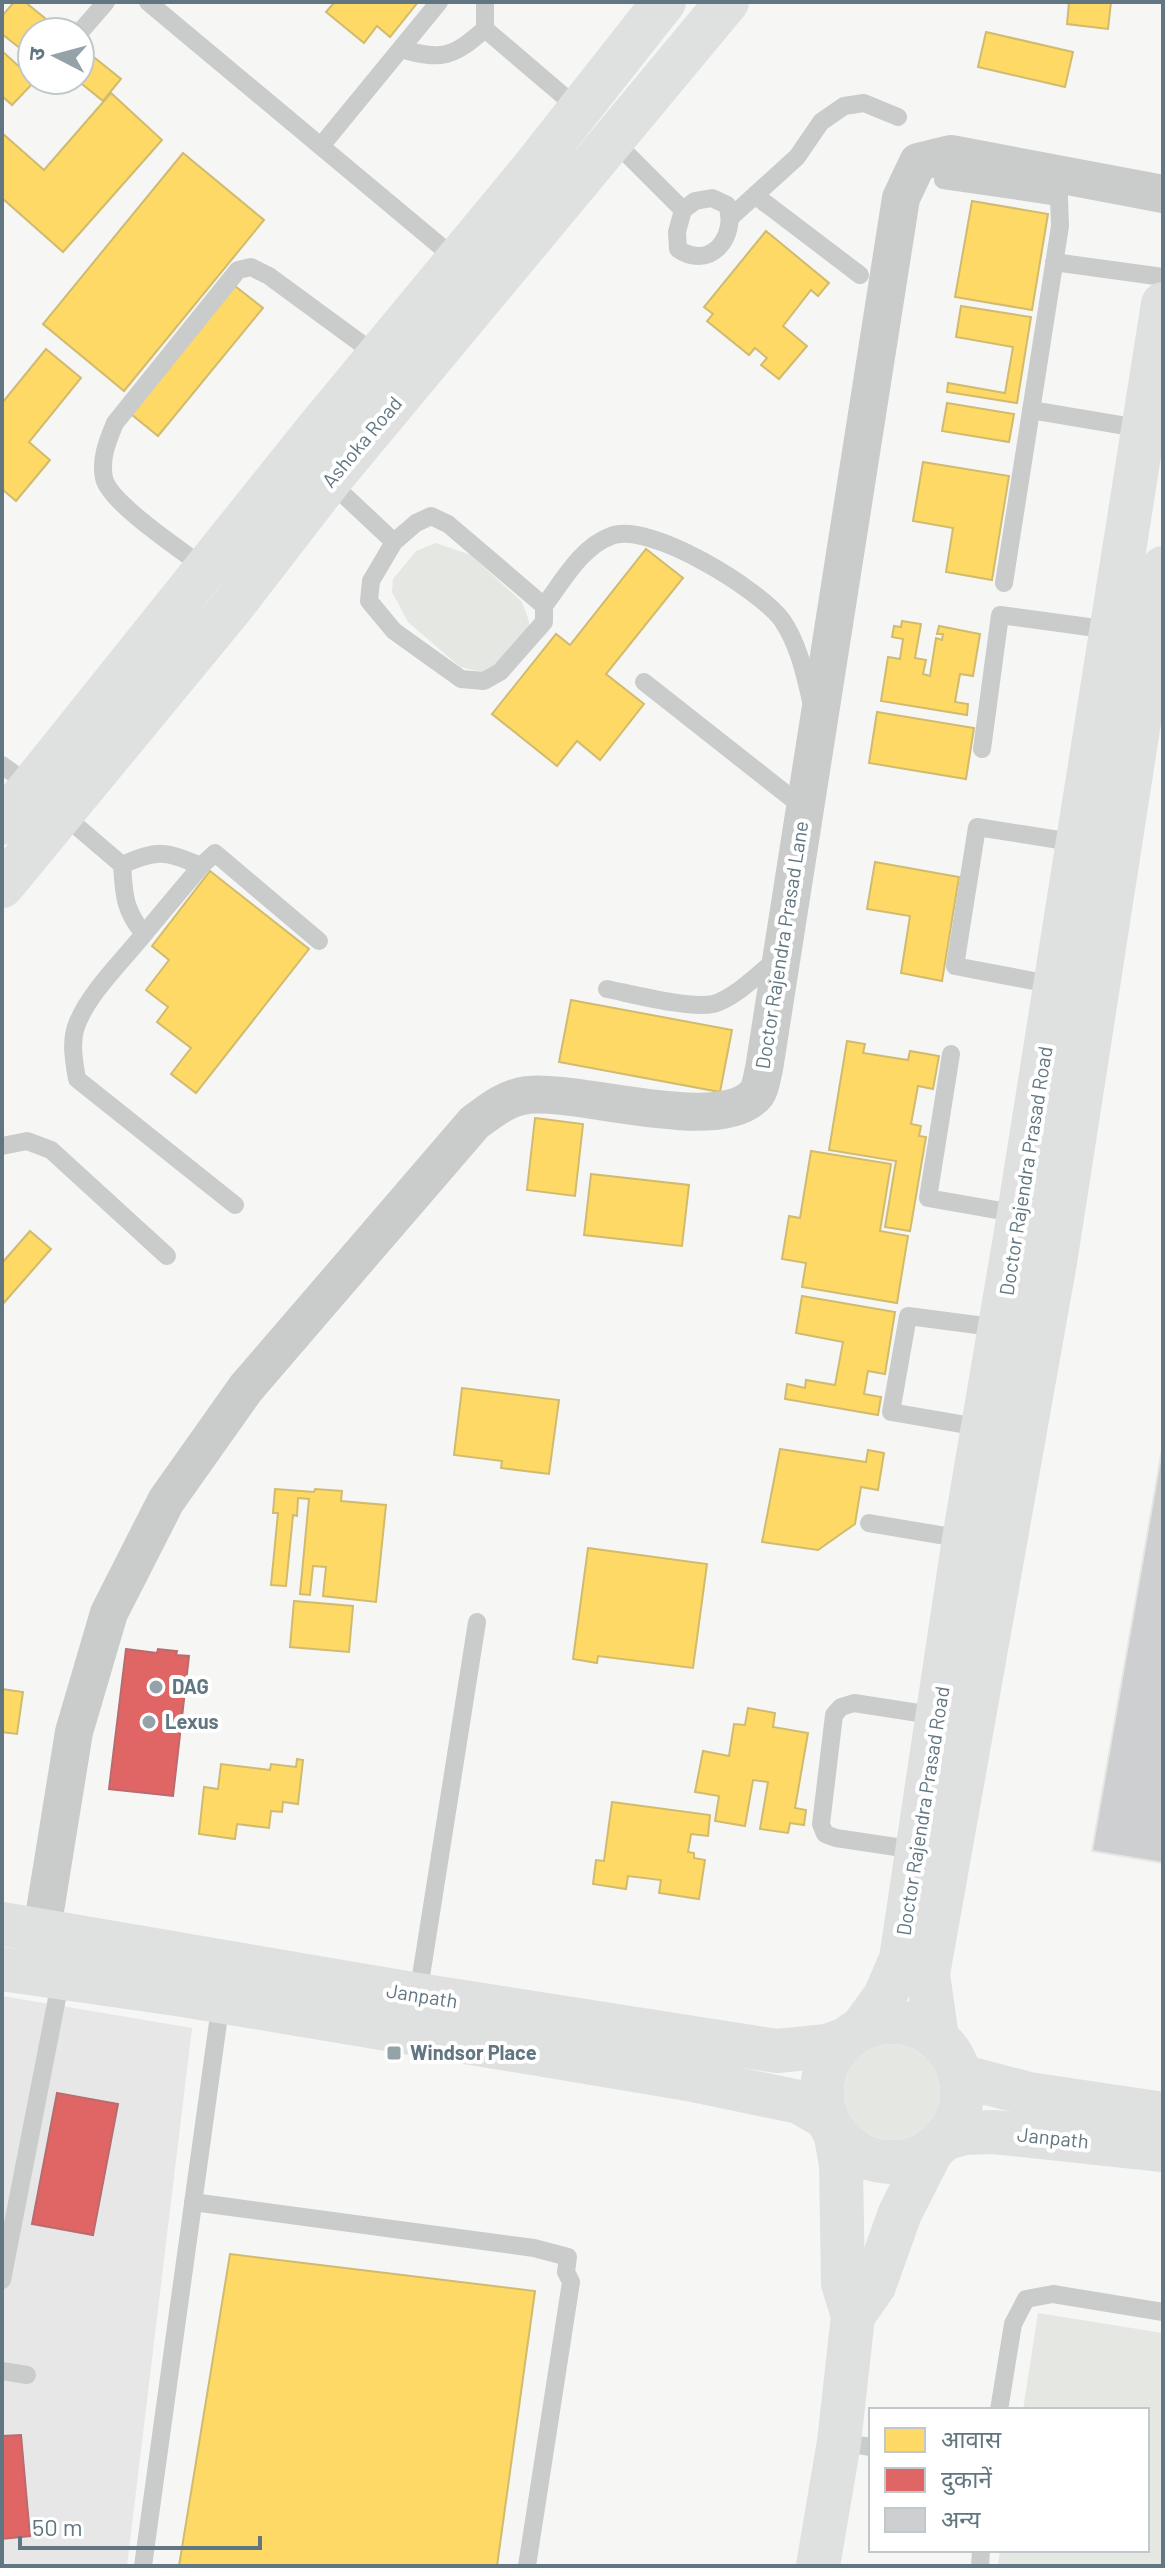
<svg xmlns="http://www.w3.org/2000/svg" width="1165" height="2568" viewBox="0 0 1165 2568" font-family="Barlow,'Noto Sans Devanagari',sans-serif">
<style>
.built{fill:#e6e7e6}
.green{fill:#e5e8e2}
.homes{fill:#ffd966;stroke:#d0bb6e;stroke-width:2}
.shops{fill:#e06666;stroke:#ba6b6e;stroke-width:2}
.building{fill:#cdcfd0;stroke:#e6e6e4;stroke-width:2}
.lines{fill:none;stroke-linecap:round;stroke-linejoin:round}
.lane{stroke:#cacccc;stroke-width:18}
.street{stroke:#cacccc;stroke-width:38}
.secondary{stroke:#dfe0e0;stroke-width:44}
.poi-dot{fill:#95a3a9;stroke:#fff;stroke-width:3}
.labels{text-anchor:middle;stroke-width:8;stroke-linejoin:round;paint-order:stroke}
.street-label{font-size:20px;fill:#617680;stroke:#fff}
.poi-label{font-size:20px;font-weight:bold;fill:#617680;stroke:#fff;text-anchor:start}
</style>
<rect width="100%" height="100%" fill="#f6f6f5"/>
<path class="built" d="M 2,1996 L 192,2028 L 127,2566 L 2,2566 Z"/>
<g class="green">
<path d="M 436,543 L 471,555 L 522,602 L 529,621 L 530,640 L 499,676 L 460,667 L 408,622 L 392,592 L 393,579 L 416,551 Z"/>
<circle cx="892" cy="2092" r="48"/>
<path d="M 1038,2313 L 1163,2333 L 1163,2566 L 998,2566 L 1000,2550 L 1147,2550 L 1147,2410 L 1023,2410 Z"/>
</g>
<g class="homes">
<path d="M 14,2 L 25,2 L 62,32 L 32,32 L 32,73 L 19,62 L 26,53 L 2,34 L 2,16 Z"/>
<path d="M 331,2 L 418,2 L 390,37 L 377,26 L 364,43 L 326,12 L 333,4 Z"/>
<path d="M 1069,2 L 1111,2 L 1108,29 L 1067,24 Z"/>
<path d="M 986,32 L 1073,52 L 1065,87 L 978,67 Z"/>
<path d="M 80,46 L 121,79 L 103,101 L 77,80 L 80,80 Z"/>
<path d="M 2,51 L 35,81 L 12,105 L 2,96 Z"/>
<path d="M 111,93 L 162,140 L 63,252 L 2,198 L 2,133 L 44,170 Z"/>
<path d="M 183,153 L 264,220 L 124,391 L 43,324 Z"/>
<path d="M 972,201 L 1048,214 L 1032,310 L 955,297 Z"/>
<path d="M 766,231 L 829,283 L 818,296 L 811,290 L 783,326 L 807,346 L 779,379 L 761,365 L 767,358 L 755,348 L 749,355 L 707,321 L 713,314 L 704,307 Z"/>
<path d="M 235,286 L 263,308 L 158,436 L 131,414 Z"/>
<path d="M 961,306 L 1031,317 L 1017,403 L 947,392 L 948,383 L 1005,393 L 1013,347 L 956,337 Z"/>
<path d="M 46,349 L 81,378 L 29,442 L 50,460 L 16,501 L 2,489 L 2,403 Z"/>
<path d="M 947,403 L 1014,414 L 1009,442 L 942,431 Z"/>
<path d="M 923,462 L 1009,476 L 992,580 L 946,572 L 953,528 L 913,521 Z"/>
<path d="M 646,549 L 683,578 L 606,674 L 644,704 L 600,760 L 577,741 L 557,766 L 492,714 L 556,634 L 570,645 Z"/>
<path d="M 902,621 L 921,624 L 915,658 L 926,660 L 923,674 L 930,676 L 936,638 L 942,640 L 943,634 L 937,634 L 939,626 L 980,634 L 973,676 L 960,674 L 955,702 L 968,704 L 967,715 L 881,701 L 888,657 L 900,659 L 903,639 L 892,637 L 894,626 L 901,627 Z"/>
<path d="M 877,712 L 974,728 L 966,779 L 869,763 Z"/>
<path d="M 875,862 L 959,877 L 942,981 L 901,973 L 910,916 L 867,909 Z"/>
<path d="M 210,871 L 309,949 L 196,1093 L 171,1074 L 191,1048 L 157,1022 L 168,1007 L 146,990 L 169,960 L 152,946 Z"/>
<path d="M 571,1000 L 732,1030 L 720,1092 L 559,1062 Z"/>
<path d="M 847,1041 L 865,1044 L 863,1053 L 908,1060 L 910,1051 L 939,1056 L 933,1089 L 918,1086 L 911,1124 L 921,1126 L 919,1136 L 926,1137 L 910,1231 L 885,1227 L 896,1161 L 829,1150 Z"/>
<path d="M 535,1118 L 583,1124 L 575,1196 L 527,1190 Z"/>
<path d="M 811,1151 L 891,1164 L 880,1231 L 908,1236 L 897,1303 L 802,1287 L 806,1263 L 782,1259 L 789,1216 L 800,1218 Z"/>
<path d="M 591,1174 L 689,1185 L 682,1246 L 584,1235 Z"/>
<path d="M 30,1231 L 51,1249 L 2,1305 L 2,1263 Z"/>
<path d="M 802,1296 L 895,1312 L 885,1374 L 868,1371 L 864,1394 L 881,1397 L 878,1415 L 785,1399 L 787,1384 L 805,1388 L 806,1380 L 835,1385 L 843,1342 L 796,1333 Z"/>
<path d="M 462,1388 L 559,1400 L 549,1474 L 501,1468 L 502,1461 L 454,1455 Z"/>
<path d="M 780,1449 L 866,1462 L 868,1450 L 884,1453 L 878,1490 L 861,1487 L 855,1524 L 818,1550 L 762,1542 Z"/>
<path d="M 275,1489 L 314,1492 L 315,1489 L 342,1491 L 341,1501 L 386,1505 L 376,1602 L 323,1596 L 326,1567 L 313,1566 L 310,1595 L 300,1594 L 309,1499 L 298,1498 L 297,1516 L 293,1515 L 286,1586 L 271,1585 L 278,1513 L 273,1513 Z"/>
<path d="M 588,1548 L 707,1564 L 693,1668 L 598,1656 L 597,1663 L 573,1659 Z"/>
<path d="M 294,1601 L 353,1606 L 349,1652 L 290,1647 Z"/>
<path d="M 2,1689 L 23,1692 L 17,1734 L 2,1732 Z"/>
<path d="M 748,1708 L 775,1713 L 773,1727 L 808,1733 L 795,1808 L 806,1810 L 804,1825 L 790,1823 L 788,1833 L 760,1829 L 768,1782 L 753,1780 L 745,1826 L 715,1821 L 719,1796 L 695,1792 L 703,1751 L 729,1756 L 734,1724 L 745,1725 Z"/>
<path d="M 297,1759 L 303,1760 L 298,1804 L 283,1802 L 282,1812 L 271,1811 L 269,1828 L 237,1824 L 235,1839 L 199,1834 L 204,1787 L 218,1789 L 221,1764 L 270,1770 L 271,1764 L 296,1767 Z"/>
<path d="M 612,1802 L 710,1815 L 708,1836 L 691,1834 L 688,1852 L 694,1853 L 694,1858 L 705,1860 L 699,1899 L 659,1893 L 661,1880 L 628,1876 L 626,1889 L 593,1884 L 596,1860 L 604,1861 Z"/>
<path d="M 230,2254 L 535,2291 L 497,2566 L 179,2566 Z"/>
</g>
<g class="shops">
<path d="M 126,1649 L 157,1653 L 158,1649 L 177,1651 L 176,1655 L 189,1656 L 173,1796 L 109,1789 Z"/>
<path d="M 57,2093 L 118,2104 L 93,2235 L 32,2224 Z"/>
<path d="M 21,2435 L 30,2536 L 2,2539 L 2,2436 Z"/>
</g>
<path class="building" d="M 1163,1444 L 1163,1863 L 1092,1851 Z"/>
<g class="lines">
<g class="lane">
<path d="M 148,2 L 457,260"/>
<path d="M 485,29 L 580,110"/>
<path d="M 80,32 L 106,2"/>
<path d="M 401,49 C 442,61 453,57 485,29 L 485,2"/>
<path d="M 611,138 L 683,210"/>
<path d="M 321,146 L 439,2"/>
<path d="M 943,180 L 1059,197 L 1060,226 L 1004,583"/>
<path d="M 756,196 L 860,275"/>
<path d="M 712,198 L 727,205 C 738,237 710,271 678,249 L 677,232 L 683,210 L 695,201 Z"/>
<path d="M 731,217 L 797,157 L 821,122 L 844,106 L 864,103 L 898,117"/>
<path d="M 1054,262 L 1163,277"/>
<path d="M 1031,410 L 1144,429"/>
<path d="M 327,479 L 394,542 L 371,581 L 369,601 L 394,631 L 461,679 L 484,681 L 500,672 L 544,622 L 544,606 L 448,524 L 431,516 L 416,523 L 394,542"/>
<path d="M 206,569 C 183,551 109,503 104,478 C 100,458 108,440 115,423 L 238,270 L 251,267 L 269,276 L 378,356"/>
<path d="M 544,606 C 563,581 581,547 611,536 C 649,521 759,589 782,620 C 798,643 805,674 811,701"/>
<path d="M 644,682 L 804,808"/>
<path d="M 982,749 L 1000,615 L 1111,630"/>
<path d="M 2,765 L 32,787"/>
<path d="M 60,812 L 122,865 C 124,895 124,910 144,934 L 201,866 C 165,851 158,849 122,865"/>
<path d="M 201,866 L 215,853 L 319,941"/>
<path d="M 144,934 C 123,960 89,993 77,1024 C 70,1041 74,1062 77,1079 L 235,1205"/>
<path d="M 1055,985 L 955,966 L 977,827 L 1078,843"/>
<path d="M 607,989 C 632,994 689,1009 713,1004 C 734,999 762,971 779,957"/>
<path d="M 951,1054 L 928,1198 L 1019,1214"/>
<path d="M 2,1146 L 27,1141 L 51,1150 L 167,1256"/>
<path d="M 984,1428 L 891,1412 L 908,1316 L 1000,1328"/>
<path d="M 869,1523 L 964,1539"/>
<path d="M 916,1850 L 836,1838 L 825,1834 L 821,1824 L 834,1715 L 841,1707 L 854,1703 L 938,1716"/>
<path d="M 418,1995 L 477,1622"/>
<path d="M 193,2202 L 534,2248 L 568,2257 L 566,2272 L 571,2282 L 527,2566"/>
<path d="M 2,2280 L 61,1978"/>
<path d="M 2,2371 L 27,2375"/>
<path d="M 999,2410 L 1013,2324 L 1026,2299 L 1053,2294 L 1163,2312"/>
<path d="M 839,2442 L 871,2447"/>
<path d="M 143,2566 L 221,2001"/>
<path d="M 980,2566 L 981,2550"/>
</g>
<path class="street" d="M 37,1960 L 74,1732 L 109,1613 L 166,1501 L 246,1388 L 474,1123 C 490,1111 507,1097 528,1095 C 579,1089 724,1137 757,1093 C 761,1087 762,1076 764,1069 L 901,198 L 918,162 L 951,154 L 1163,194"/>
<g class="secondary">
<path d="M 2,823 L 315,432 L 530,172 L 664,2"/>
<path d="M 2,886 L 231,608 L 329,481 L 727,2"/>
<path d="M 2,1924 L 418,1995 L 777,2051 L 827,2046 L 843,2040"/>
<path d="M 2,1969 L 183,1995 L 688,2079 L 799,2102 L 825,2117"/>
<circle cx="892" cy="2092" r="70"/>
<path d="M 862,2028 L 885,1996 L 901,1959 L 964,1539 L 1019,1214 L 1163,304"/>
<path d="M 937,2038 L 928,1974 L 1055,1262 L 1163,568"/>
<path d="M 960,2076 L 1029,2094 L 1163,2114"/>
<path d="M 944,2139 L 964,2133 L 993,2132 L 1163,2150"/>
<path d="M 853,2316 L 874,2286 L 900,2213 L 932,2150"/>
<path d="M 818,2566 L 839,2442 L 853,2316 L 843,2283 L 841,2165 L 836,2136"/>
</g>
</g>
<g class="poi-dot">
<circle cx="156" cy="1687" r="8"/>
<circle cx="149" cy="1722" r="8"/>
<rect x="386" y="2045" width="16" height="16" rx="4"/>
</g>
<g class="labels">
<g class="street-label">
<text transform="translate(362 442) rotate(-50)" y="7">Ashoka Road</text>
<text transform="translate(782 945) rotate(-81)" y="7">Doctor Rajendra Prasad Lane</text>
<text transform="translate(1026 1171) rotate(-81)" y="7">Doctor Rajendra Prasad Road</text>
<text transform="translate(923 1811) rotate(-81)" y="7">Doctor Rajendra Prasad Road</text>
<text transform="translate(422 1996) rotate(9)" y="7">Janpath</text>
<text transform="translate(1053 2138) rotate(6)" y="7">Janpath</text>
</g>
<g class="poi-label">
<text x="172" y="1694">DAG</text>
<text x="165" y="1729">Lexus</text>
<text x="410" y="2060">Windsor Place</text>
</g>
</g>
<rect width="1165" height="2568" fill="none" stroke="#617680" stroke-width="8"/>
<rect x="869" y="2408" width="280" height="144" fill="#ffffff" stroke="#c0c8cc" stroke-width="2"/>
<rect x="885" y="2428" width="40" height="24" fill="#ffd966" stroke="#c0c8cc" stroke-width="2"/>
<text x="941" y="2448" font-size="24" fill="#617680">आवास</text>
<rect x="885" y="2468" width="40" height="24" fill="#e06666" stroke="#c0c8cc" stroke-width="2"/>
<text x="941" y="2488" font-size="24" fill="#617680">दुकानें</text>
<rect x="885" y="2508" width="40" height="24" fill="#cdcfd0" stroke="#c0c8cc" stroke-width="2"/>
<text x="941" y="2528" font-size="24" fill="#617680">अन्य</text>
<g transform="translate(56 56) rotate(276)"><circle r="38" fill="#ffffff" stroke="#c0c8cc" stroke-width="2"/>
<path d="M0-6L14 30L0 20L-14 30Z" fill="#95a3a9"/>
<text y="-12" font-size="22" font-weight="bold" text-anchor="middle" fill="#617680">उ</text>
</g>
<path d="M20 2536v12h240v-12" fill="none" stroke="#617680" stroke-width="4"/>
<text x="32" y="2536" font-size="24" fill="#617680" stroke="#ffffff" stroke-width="6" paint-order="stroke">50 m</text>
</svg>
